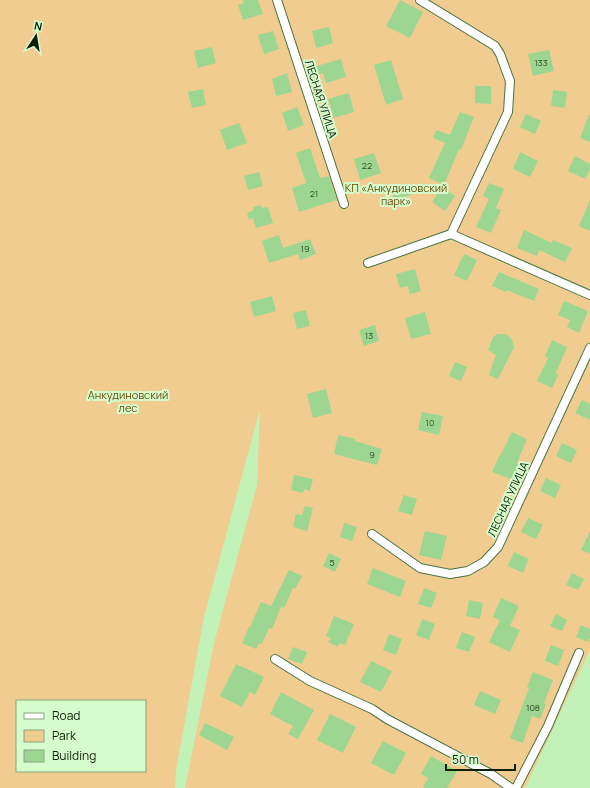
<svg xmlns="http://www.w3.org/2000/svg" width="590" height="788" viewBox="0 0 590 788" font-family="Manrope,sans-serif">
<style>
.green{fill:#f0cc91;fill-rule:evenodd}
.building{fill:#9dd690}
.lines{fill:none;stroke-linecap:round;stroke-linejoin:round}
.street-casing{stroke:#49733f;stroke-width:10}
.street{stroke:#fff;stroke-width:8}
.labels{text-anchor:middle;stroke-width:4;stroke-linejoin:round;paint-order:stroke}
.number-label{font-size:9px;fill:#314d2b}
.street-label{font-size:11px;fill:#0d1f09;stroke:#d6fccd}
.park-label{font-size:11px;fill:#694a08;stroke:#d6fccd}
</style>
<rect width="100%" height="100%" fill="#c2f2b8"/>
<path class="green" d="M 0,0 L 590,0 L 590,650 L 525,788 L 185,788 L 214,643 L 257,485 L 260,409 L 204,617 L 176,770 L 175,788 L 0,788 ZM 17,701 L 145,701 L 145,771 L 17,771 Z"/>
<g class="building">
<path d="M 243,0 L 258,0 L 263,14 L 243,20 L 238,5 L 244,3 Z"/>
<path d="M 400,0 L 423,12 L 410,38 L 386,26 Z"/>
<path d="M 329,27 L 333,43 L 316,48 L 312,31 Z"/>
<path d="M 273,31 L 279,49 L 264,54 L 258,35 Z"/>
<path d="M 212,47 L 216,63 L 198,68 L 194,51 Z"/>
<path d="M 549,50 L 554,71 L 533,76 L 528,54 Z"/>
<path d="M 341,59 L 346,77 L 326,83 L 323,73 L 315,75 L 313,67 Z"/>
<path d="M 391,60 L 403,99 L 386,105 L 374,65 Z"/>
<path d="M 287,73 L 292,92 L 276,96 L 272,79 Z"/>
<path d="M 475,86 L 491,86 L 491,104 L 475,103 Z"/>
<path d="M 203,89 L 206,105 L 192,108 L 188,92 Z"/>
<path d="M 553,90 L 567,92 L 565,108 L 551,106 Z"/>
<path d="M 349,93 L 354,112 L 334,118 L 328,99 Z"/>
<path d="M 297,107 L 304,125 L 288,131 L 282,113 Z"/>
<path d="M 460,112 L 474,117 L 461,150 L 459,149 L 444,185 L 429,178 L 445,143 L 433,138 L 436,130 L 450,135 Z"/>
<path d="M 526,114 L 541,121 L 535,134 L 520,127 Z"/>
<path d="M 589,115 L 590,115 L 590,142 L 580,138 Z"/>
<path d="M 239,123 L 247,143 L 227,150 L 220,130 Z"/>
<path d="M 310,148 L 320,178 L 329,176 L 337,200 L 299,212 L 292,188 L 306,183 L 296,153 Z"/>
<path d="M 520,152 L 538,161 L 530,177 L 513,169 Z"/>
<path d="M 374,153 L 381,173 L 360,180 L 354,159 Z"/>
<path d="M 575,156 L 590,164 L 590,169 L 585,179 L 568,171 Z"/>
<path d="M 259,172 L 263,186 L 248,190 L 244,176 Z"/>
<path d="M 489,183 L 504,189 L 496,208 L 501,210 L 491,233 L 476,227 L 489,199 L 483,196 Z"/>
<path d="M 408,185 L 411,195 L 394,200 L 391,190 Z"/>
<path d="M 442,187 L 455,196 L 445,211 L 432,202 Z"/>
<path d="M 590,200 L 590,231 L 579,226 Z"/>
<path d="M 261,205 L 262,208 L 268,207 L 273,223 L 256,228 L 253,218 L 249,220 L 247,213 L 254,210 L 253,207 Z"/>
<path d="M 524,230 L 552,243 L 553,240 L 572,248 L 565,262 L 539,250 L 537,256 L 517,248 Z"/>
<path d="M 279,235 L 283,248 L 310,239 L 316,254 L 300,260 L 298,254 L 269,263 L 262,241 Z"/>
<path d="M 464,254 L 477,260 L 467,281 L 454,275 Z"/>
<path d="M 415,269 L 421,291 L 410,294 L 408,286 L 400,288 L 396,274 Z"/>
<path d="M 499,272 L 539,289 L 534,301 L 507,290 L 506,292 L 492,286 Z"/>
<path d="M 272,296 L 276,311 L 254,317 L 250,302 Z"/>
<path d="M 564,301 L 588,311 L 579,333 L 567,327 L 570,320 L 558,315 Z"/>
<path d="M 306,310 L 310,326 L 297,329 L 293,313 Z"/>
<path d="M 425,312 L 431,334 L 411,339 L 405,318 Z"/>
<path d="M 375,325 L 379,341 L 364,346 L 359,330 Z"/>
<path d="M 497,334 L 504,334 L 509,336 L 512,340 L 514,347 L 498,379 L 489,375 L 496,355 L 488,350 L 493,337 Z"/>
<path d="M 552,340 L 567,347 L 556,373 L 558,375 L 552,388 L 537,381 L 548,358 L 545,356 Z"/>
<path d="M 455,362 L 467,367 L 461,381 L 449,376 Z"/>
<path d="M 326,389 L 332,413 L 313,418 L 307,394 Z"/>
<path d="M 582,400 L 590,404 L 590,420 L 575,413 Z"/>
<path d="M 422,412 L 443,416 L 439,435 L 418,430 Z"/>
<path d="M 512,432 L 527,439 L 517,463 L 520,464 L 513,480 L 492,472 L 499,456 L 500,456 Z"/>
<path d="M 338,435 L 355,439 L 355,441 L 382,449 L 377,465 L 334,454 Z"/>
<path d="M 562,443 L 577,450 L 571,463 L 556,456 Z"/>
<path d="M 294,475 L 313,479 L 310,491 L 304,489 L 303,493 L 291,490 Z"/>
<path d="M 546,478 L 561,485 L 555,498 L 540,491 Z"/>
<path d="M 404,495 L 417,499 L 412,515 L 398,511 Z"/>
<path d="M 305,506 L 313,508 L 307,531 L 293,527 L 296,514 L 302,515 Z"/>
<path d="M 528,518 L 543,525 L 536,539 L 521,532 Z"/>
<path d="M 344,523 L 357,527 L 352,541 L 340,537 Z"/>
<path d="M 425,531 L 447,536 L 441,560 L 419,555 Z"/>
<path d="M 590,531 L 590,554 L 581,550 Z"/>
<path d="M 514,552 L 529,559 L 523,573 L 508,566 Z"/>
<path d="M 329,553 L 341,559 L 335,572 L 323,566 Z"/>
<path d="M 373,568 L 406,581 L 400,597 L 367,584 Z"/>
<path d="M 289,570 L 302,576 L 295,589 L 293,588 L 284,608 L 281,607 L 272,629 L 269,628 L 262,644 L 259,643 L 256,649 L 242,643 L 249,627 L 250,627 L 261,602 L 271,606 Z"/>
<path d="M 572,573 L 584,579 L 578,590 L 566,585 Z"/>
<path d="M 424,588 L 437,593 L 431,608 L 418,604 Z"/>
<path d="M 501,598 L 519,606 L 510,626 L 520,630 L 510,652 L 489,642 L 500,620 L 493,617 Z"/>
<path d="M 469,600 L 483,603 L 480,619 L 466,616 Z"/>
<path d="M 556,614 L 567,620 L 562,631 L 550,626 Z"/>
<path d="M 334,616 L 354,624 L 345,645 L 339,643 L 338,647 L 328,642 L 331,638 L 326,636 Z"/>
<path d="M 422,619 L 435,624 L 429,640 L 416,635 Z"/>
<path d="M 581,625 L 590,629 L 590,638 L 588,642 L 576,637 Z"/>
<path d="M 462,632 L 475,637 L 469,652 L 456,648 Z"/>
<path d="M 389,634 L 402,639 L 396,655 L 383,650 Z"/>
<path d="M 551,645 L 564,650 L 558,666 L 545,661 Z"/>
<path d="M 293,647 L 307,652 L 302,664 L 288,659 Z"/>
<path d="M 371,661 L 392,671 L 381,692 L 360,682 Z"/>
<path d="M 236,664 L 264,677 L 255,695 L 250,692 L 242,707 L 220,696 Z"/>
<path d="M 533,672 L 553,680 L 544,703 L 546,704 L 540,719 L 532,716 L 523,743 L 510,738 L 529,688 L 527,687 Z"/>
<path d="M 480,691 L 501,700 L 495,714 L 474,705 Z"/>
<path d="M 281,692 L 314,710 L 298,739 L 288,734 L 293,726 L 270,714 Z"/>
<path d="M 330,714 L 356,727 L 343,753 L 317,740 Z"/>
<path d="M 205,723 L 234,737 L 227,750 L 199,735 Z"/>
<path d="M 383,741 L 406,753 L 394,775 L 371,763 Z"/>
<path d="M 431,756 L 457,771 L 447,788 L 423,788 L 428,778 L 421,774 Z"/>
</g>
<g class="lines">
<defs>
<g id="street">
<path d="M 277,0 L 344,204"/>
<path d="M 420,0 L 495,46 L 500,54 L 510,81 L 508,112 L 451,234"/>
<path d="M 368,263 L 451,234 L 590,295"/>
<path d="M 372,534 L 420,568 L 450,574 L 468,571 L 484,562 L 498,547 L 590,348"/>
<path d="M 275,659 L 310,681 L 372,709 L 387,719 L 491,774 L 511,788"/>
<path d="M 516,788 L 548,726 L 579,653"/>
</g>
</defs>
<use href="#street" class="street-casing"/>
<use href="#street" class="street"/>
</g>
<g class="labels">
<g class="number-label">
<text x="541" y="66">133</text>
<text x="367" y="169">22</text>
<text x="314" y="197">21</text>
<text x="305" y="252">19</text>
<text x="369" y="339">13</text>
<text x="430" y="426">10</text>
<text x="372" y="458">9</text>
<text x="332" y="566">5</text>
<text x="533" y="711">108</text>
</g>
<g class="street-label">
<text transform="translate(321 99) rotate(72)" y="4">ЛЕСНАЯ УЛИЦА</text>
<text transform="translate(508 499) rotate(-65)" y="4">ЛЕСНАЯ УЛИЦА</text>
</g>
<g class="park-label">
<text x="396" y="192">КП «Анкудиновский<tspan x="396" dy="13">парк»</tspan></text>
<text x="128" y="399">Анкудиновский<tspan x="128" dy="13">лес</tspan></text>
</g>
</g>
<rect x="16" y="700" width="130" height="72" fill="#d6fccd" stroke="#86a47f"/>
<rect x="24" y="713" width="20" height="6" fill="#ffffff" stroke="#86a47f"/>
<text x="52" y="720" font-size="12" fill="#0d1f09">Road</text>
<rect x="24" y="730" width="20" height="12" fill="#f0cc91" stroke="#86a47f"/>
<text x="52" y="740" font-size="12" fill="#0d1f09">Park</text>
<rect x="24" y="750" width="20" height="12" fill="#9dd690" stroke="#86a47f"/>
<text x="52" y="760" font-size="12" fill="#0d1f09">Building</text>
<g transform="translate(36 36) rotate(12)" stroke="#d6fccd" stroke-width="3" paint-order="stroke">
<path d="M0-3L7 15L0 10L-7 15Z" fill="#0d1f09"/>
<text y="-6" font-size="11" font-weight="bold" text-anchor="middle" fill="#0d1f09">N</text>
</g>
<path d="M446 764v6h69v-6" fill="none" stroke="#0d1f09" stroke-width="2"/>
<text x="452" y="764" font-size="12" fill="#0d1f09" stroke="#d6fccd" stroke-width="3" paint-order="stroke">50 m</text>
</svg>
